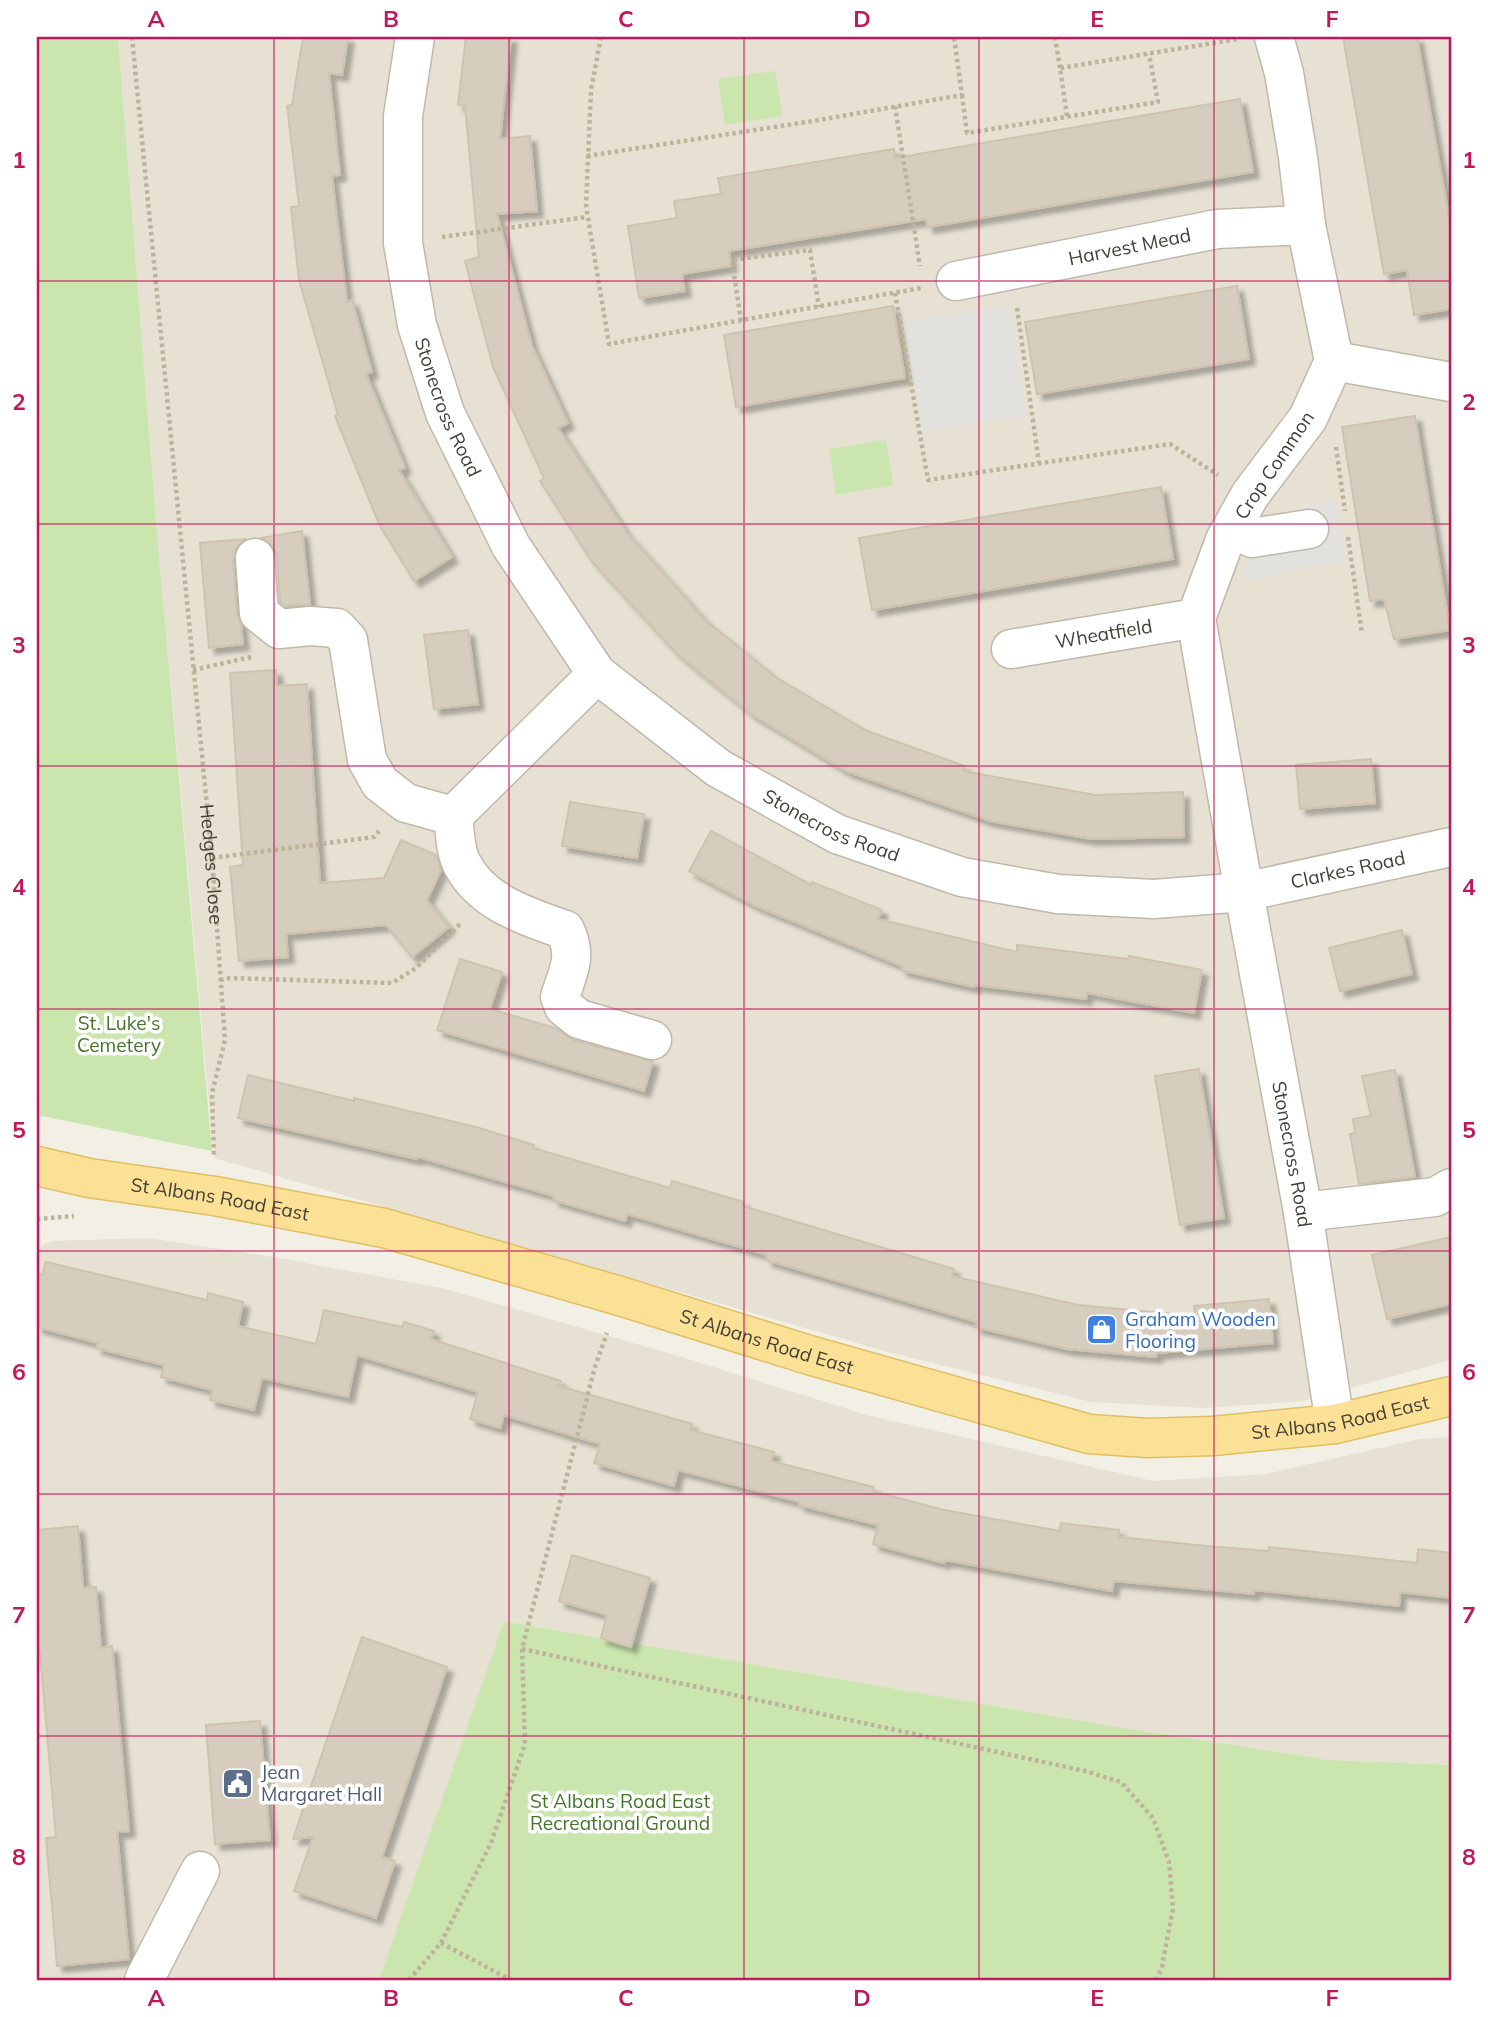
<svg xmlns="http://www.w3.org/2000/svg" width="1488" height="2017" viewBox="0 0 1488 2017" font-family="Mulish,sans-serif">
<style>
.residential{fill:#e6e1d3}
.green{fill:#cbe5af}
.parking{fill:#e3e1dd}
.building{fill:#d6cdbe;stroke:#cec3ae;stroke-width:2;filter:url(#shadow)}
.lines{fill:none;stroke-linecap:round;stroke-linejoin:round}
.minor-casing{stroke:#c0b9ab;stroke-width:41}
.major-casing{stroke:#e0bf65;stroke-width:41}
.path{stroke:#beb39a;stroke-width:4.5;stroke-dasharray:3.5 3.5;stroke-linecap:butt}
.minor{stroke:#fff;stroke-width:38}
.major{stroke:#fbe195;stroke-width:38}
.grid{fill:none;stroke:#c2185b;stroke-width:2;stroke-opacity:0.55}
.labels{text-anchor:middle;stroke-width:7;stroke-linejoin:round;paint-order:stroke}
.street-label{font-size:19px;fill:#443f35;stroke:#fff}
.park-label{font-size:19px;fill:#44742a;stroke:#fff}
.shop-label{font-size:19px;fill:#366cbe;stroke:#fff;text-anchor:start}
.service-label{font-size:19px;fill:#4e5e75;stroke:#fff;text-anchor:start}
.neatline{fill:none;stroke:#c2185b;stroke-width:2.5}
.grid-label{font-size:23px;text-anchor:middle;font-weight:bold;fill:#c2185b}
</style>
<defs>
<filter id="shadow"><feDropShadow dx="6" dy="6" stdDeviation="2" flood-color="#0004"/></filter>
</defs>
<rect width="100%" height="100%" fill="#f2efe5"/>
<g class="residential">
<path d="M 118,37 L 1451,37 L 1451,1360 L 1303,1401 L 1206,1408 L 1091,1402 L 888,1352 L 214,1158 L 157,533 Z"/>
<path d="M 147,1238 L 273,1257 L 442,1288 L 678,1356 L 867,1415 L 1153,1481 L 1266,1474 L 1420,1439 L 1451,1437 L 1451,1765 L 1330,1760 L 1105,1725 L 505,1621 L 379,1980 L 37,1980 L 37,1247 L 53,1241 Z"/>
</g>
<g class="green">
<path d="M 37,37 L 118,37 L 157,533 L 212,1151 L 37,1115 Z"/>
<path d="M 775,71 L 782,116 L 725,125 L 718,79 Z"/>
<path d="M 886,440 L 893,485 L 836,495 L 829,449 Z"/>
<path d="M 504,1621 L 1105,1725 L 1330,1760 L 1451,1765 L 1451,1980 L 379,1980 Z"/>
</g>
<g class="parking">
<path d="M 1009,306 L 1026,415 L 922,432 L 905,322 Z"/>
<path d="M 1335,500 L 1345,560 L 1241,581 L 1266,515 Z"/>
</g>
<g class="building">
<path d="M 303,37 L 348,37 L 342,75 L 329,73 L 340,175 L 332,176 L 347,302 L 352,300 L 372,372 L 366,374 L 405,468 L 399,470 L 452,557 L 414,581 L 379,524 L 335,416 L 338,415 L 299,280 L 291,207 L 299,206 L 287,106 L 292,105 Z"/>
<path d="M 466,37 L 511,37 L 500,139 L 530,136 L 537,211 L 497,214 L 532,346 L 568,423 L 558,428 L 627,533 L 705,620 L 777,678 L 867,731 L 965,766 L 963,771 L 1095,795 L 1183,792 L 1184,837 L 1091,839 L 990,821 L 846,771 L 751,714 L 676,653 L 592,562 L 540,481 L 544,478 L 493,367 L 465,261 L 479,257 L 465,106 L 458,105 Z"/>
<path d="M 1343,37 L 1417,37 L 1449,217 L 1451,216 L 1451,309 L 1414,315 L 1407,270 L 1384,274 Z"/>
<path d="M 1240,99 L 1253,172 L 928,227 L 926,219 L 729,251 L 731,266 L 682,274 L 685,291 L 639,298 L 628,226 L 677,218 L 674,201 L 721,194 L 718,178 L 894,149 L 895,158 Z"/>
<path d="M 1237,286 L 1249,359 L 1037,394 L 1025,322 Z"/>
<path d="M 893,306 L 905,378 L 736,407 L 724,335 Z"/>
<path d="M 1415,416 L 1450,630 L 1394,639 L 1384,599 L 1370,601 L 1342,427 Z"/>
<path d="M 1161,487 L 1173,559 L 872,610 L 859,538 Z"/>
<path d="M 302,531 L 310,604 L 286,606 L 280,602 L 277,556 L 273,546 L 261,538 Z"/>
<path d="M 245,539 L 236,548 L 233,560 L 237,615 L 241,625 L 243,644 L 209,648 L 200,543 Z"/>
<path d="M 468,630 L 478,704 L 434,709 L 424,635 Z"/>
<path d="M 276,670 L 277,686 L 307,684 L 320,883 L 384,878 L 401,840 L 436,855 L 441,870 L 427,900 L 449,927 L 412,957 L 386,925 L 286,934 L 288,957 L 239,961 L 230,867 L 243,865 L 230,673 Z"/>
<path d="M 1371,759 L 1375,803 L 1300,809 L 1296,765 Z"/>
<path d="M 570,802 L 644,814 L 637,858 L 562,846 Z"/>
<path d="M 711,831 L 811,885 L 812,882 L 882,910 L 878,919 L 1017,952 L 1017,945 L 1128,959 L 1129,956 L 1202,970 L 1194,1013 L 1087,993 L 1086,999 L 975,985 L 974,987 L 901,970 L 902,966 L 756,906 L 689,871 Z"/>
<path d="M 1402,930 L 1412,974 L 1340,991 L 1329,948 Z"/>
<path d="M 460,959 L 502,972 L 490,1009 L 555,1028 L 573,1040 L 653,1061 L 644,1091 L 437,1030 Z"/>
<path d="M 1199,1069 L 1224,1218 L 1180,1225 L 1155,1076 Z"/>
<path d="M 1395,1070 L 1415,1177 L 1359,1184 L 1350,1134 L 1355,1133 L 1353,1119 L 1371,1116 L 1362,1076 Z"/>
<path d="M 248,1075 L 354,1101 L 354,1098 L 476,1127 L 534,1145 L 533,1148 L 670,1188 L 672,1181 L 744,1202 L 743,1206 L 954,1269 L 952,1276 L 1078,1305 L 1195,1316 L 1194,1306 L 1269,1299 L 1273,1343 L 1157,1353 L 1156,1357 L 1067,1349 L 975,1327 L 977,1322 L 766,1260 L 767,1255 L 627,1214 L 625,1221 L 553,1200 L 554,1196 L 418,1157 L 417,1159 L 238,1118 Z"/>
<path d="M 1451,1237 L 1451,1304 L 1387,1319 L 1372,1255 Z"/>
<path d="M 46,1262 L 207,1300 L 208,1293 L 243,1302 L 238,1326 L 316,1344 L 324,1310 L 402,1327 L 404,1322 L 434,1331 L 431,1339 L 561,1381 L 559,1386 L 692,1424 L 690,1430 L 774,1452 L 771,1461 L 873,1487 L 872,1491 L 944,1510 L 1060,1531 L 1061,1523 L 1119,1530 L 1119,1537 L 1196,1545 L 1268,1551 L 1269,1547 L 1417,1563 L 1418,1549 L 1451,1553 L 1451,1598 L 1400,1592 L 1399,1606 L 1254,1590 L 1254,1594 L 1114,1581 L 1112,1591 L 945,1560 L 944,1563 L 873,1544 L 878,1525 L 799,1505 L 800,1502 L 678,1470 L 674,1486 L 594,1463 L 600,1444 L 504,1415 L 500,1428 L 470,1419 L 478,1392 L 357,1355 L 348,1397 L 262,1378 L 254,1410 L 210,1400 L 212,1390 L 161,1377 L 164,1365 L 96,1348 L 98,1343 L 37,1327 L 37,1274 L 42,1275 Z"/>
<path d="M 78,1526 L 83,1588 L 96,1587 L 101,1648 L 112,1646 L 129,1831 L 117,1832 L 129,1959 L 57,1966 L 46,1838 L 56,1837 L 40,1653 L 37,1653 L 37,1530 Z"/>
<path d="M 572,1555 L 650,1578 L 631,1647 L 601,1638 L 607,1615 L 559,1601 Z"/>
<path d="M 362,1637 L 447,1667 L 382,1857 L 395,1861 L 376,1918 L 294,1891 L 313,1837 L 293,1839 Z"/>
<path d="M 260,1721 L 270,1840 L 215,1844 L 206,1725 Z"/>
</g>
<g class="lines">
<defs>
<g id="minor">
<path id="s2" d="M 415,37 L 403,116 L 403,243 L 417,325 L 445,413 L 511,546 L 597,674 L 718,768 L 837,834 L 962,877 L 1058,894 L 1154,899 L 1244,892 L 1303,1212 L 1335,1424"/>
<path id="s3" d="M 1274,37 L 1284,73 L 1298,157 L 1306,225 L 1334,361 L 1308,418 L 1250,495 L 1225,540 L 1196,618 L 1244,892 L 1451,847"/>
<path id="s4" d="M 956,281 L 1217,229 L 1306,225"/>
<path d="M 1334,361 L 1451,382"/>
<path d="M 1233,527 L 1252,538 L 1309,529"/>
<path d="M 255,558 L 259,613 L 279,629 L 310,626 L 337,628 L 348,640 L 367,760 L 380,783 L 406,803 L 453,816 C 455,831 455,851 462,864 C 482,903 526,916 565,930 C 578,957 568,971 560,997 L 564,1007 L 579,1019 L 652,1040"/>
<path id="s5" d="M 1011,649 L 1196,618"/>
<path d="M 453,816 L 597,674"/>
<path d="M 1303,1212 L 1435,1197 L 1451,1188"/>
<path d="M 144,1980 L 200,1871"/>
</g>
<g id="major">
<path id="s6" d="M 37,1166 L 89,1178 L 215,1196 L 384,1228 L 620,1296 L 809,1355 L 1089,1434 L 1148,1438 L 1213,1436 L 1335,1424 L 1451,1396"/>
</g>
</defs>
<use href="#minor" class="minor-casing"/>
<use href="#major" class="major-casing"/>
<g class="path">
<path id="s1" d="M 132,37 L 212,858 L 225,1040 L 212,1093 L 214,1156"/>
<path d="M 601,37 L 591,90 L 586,206 L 609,344 L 921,288"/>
<path d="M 1055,37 L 1060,68"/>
<path d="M 962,95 L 967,133 L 1158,102 L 1149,54"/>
<path d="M 895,106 L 920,266"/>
<path d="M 1067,116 L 1060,68 L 1238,39"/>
<path d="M 587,156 L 813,121 L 962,95 L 954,37"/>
<path d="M 442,237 L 587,217"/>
<path d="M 895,293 L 928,480 L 1170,444 L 1218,475"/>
<path d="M 1017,308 L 1039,463"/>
<path d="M 741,321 L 732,260 L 810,250 L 819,307"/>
<path d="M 1336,447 L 1345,511"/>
<path d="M 1348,537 L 1362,634"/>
<path d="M 193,670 L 251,657"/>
<path d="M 212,858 L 374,837 L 379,831"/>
<path d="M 220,980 L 230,978 L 392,983 L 416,968 L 462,922"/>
<path d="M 37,1219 L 74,1216"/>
<path d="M 522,1649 L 1085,1771 L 1121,1782 L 1153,1818 L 1169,1862 L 1173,1909 L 1162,1966 L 1157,1980"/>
<path d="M 441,1943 L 511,1980"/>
<path d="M 409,1980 L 441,1943 L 491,1843 L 525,1744 L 522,1649 L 595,1367 L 607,1333"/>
</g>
<use href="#minor" class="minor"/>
<use href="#major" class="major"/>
</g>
<path class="grid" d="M 274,37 L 274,1980M 509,37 L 509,1980M 744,37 L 744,1980M 979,37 L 979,1980M 1214,37 L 1214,1980M 37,281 L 1451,281M 37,524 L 1451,524M 37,766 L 1451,766M 37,1009 L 1451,1009M 37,1251 L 1451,1251M 37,1494 L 1451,1494M 37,1736 L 1451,1736"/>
<defs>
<symbol id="shop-square" viewBox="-11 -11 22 22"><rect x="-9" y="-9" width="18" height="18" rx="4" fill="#3f7fe0" stroke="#fff"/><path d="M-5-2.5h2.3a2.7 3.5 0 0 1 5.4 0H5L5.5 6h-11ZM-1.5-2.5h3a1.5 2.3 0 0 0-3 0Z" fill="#fff"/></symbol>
<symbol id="civic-square" viewBox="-11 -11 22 22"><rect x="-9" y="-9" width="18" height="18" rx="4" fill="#5c6f8a" stroke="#fff"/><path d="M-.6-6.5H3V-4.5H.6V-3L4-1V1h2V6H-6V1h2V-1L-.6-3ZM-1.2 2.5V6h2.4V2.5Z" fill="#fff"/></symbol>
</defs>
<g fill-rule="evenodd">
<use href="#shop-square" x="1084" y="1312" width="35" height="35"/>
<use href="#civic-square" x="220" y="1766" width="35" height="35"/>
</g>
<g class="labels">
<g class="street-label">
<text dy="7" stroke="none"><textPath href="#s4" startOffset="177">Harvest Mead</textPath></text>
<text dy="7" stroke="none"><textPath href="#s2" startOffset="378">Stonecross Road</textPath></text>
<text transform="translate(1274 465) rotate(-56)" y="7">Crop Common</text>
<text dy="7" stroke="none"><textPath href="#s5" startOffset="94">Wheatfield</textPath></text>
<text dy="7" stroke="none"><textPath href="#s2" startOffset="966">Stonecross Road</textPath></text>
<text dy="7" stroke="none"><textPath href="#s1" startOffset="831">Hedges Close</textPath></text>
<text dy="7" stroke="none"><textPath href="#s3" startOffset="1008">Clarkes Road</textPath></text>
<text dy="7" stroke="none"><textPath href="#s2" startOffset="1657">Stonecross Road</textPath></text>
<text dy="7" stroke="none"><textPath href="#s6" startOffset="186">St Albans Road East</textPath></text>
<text dy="7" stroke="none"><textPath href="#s6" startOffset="752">St Albans Road East</textPath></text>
<text dy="7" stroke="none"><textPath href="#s6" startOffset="1340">St Albans Road East</textPath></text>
</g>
<g class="park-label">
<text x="119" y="1030">St. Luke's<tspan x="119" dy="22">Cemetery</tspan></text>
<text x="620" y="1808">St Albans Road East<tspan x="620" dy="22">Recreational Ground</tspan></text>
</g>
<g class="shop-label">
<text x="1125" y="1326">Graham Wooden<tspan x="1125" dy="22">Flooring</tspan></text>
</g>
<g class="service-label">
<text x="261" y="1779">Jean<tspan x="261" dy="22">Margaret Hall</tspan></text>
</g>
</g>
<rect width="1488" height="2017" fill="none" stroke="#ffffff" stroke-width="77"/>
<rect x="38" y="38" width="1412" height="1941" class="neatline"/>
<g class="grid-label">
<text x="156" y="27">A</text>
<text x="391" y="27">B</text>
<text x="626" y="27">C</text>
<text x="862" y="27">D</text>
<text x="1097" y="27">E</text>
<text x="1332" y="27">F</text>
<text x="19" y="168">1</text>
<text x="1469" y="168">1</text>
<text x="19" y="410">2</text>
<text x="1469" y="410">2</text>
<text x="19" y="653">3</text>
<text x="1469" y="653">3</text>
<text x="19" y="895">4</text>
<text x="1469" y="895">4</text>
<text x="19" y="1138">5</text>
<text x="1469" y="1138">5</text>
<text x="19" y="1380">6</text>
<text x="1469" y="1380">6</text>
<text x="19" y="1623">7</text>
<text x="1469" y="1623">7</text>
<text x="19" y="1865">8</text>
<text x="1469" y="1865">8</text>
<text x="156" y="2006">A</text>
<text x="391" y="2006">B</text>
<text x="626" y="2006">C</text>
<text x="862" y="2006">D</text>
<text x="1097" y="2006">E</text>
<text x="1332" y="2006">F</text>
</g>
</svg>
